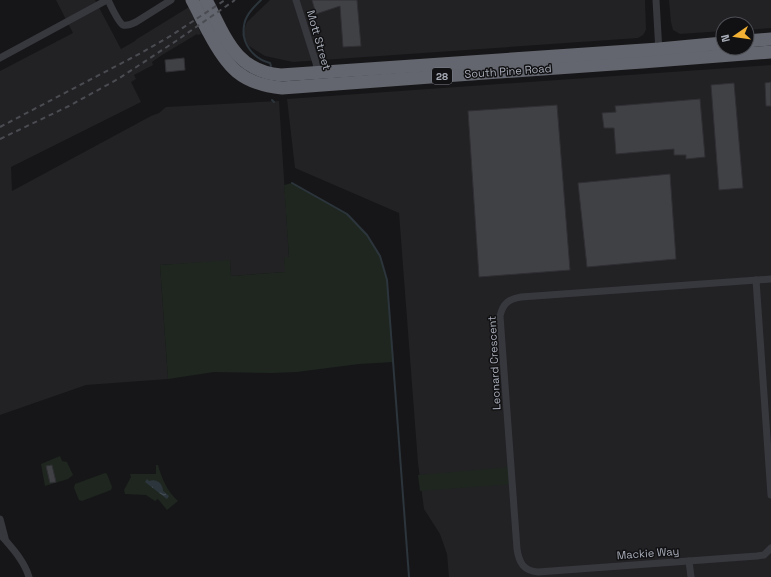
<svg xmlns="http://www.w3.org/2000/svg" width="771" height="577" viewBox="0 0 771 577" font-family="'Space Grotesk',sans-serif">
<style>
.built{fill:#222225}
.grass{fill:#1e261f}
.water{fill:url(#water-ripples)}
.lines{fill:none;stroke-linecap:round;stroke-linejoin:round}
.stream{stroke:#2c353c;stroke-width:2}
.building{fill:#404145;stroke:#303034}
.street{stroke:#37383d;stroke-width:7}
.highway{stroke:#63666e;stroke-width:13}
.rail{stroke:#4a4c52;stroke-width:2;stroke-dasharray:5 4;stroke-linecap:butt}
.labels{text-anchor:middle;stroke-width:3;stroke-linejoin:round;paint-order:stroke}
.shield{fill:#111113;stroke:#7b7e86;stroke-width:1}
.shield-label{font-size:10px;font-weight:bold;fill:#a8adb8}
.street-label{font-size:11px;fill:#a8adb8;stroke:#111113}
</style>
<defs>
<pattern id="water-ripples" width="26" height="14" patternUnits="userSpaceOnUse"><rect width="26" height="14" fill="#2c353c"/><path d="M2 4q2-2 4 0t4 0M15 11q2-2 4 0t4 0" fill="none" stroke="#485056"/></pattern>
</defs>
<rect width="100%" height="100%" fill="#161618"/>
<g class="built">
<path d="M 56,0 L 95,0 L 121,49 L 135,41 L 137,39 L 189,7 L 201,34 L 198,35 L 197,34 L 162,55 L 152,62 L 153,65 L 134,75 L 136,79 L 131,82 L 141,102 L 11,167 L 12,191 L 151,116 L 159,113 L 166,107 L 279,101 L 289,257 L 284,258 L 286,272 L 231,276 L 230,261 L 160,265 L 168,379 L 86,385 L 0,415 L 0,71 L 73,33 Z"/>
<path d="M 270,0 L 645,0 L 646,30 L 643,35 L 638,38 L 293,62 L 265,56 L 249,46 L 242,35 L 247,22 Z"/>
<path d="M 669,0 L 771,0 L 771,28 L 747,30 L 747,24 L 723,24 L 723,31 L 680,34 L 673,30 L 671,22 Z"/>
<path d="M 771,65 L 771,577 L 449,577 L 447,554 L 440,534 L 424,509 L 418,463 L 399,213 L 295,168 L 287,99 Z"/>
</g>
<g class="grass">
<path d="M 292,183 L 347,214 L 367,235 L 380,256 L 387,280 L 394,362 L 359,364 L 297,372 L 272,373 L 214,372 L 168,379 L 160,265 L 230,260 L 231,276 L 285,272 L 284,257 L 289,257 L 284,185 Z"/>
<path d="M 60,456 L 62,461 L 67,462 L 73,475 L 68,479 L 45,486 L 41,464 Z"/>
<path d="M 156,465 L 158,465 C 162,479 167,491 178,501 L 167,510 L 158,499 L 155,501 L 146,495 L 125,494 L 124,490 L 131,477 L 130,474 L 156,474 Z"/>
<path d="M 511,467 L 512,484 L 420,491 L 418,475 Z"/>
<path d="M 105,473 L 107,474 L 112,487 L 111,490 L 82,501 L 79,500 L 74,488 L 75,484 Z"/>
</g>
<path class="water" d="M 147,479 L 149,481 C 157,478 163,484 163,491 L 169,496 L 167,499 L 145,482 Z"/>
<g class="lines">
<g class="stream">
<path d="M 261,0 C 254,7 245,15 244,26 C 241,44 254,59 270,63 L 271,66"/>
<path d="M 272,100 L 274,102"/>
<path d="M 292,183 L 347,214 L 367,235 L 380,256 L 387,280 L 409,577"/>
</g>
</g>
<g class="building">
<path d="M 312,0 L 357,0 L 361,46 L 343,47 L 340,6 L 316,14 Z"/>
<path d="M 184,58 L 185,70 L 166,72 L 165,60 Z"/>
<path d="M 771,82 L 771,106 L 766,106 L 765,83 Z"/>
<path d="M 734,83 L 743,188 L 719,190 L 711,85 Z"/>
<path d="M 700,99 L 705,157 L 686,159 L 686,155 L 674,155 L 674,149 L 616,154 L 614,128 L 604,128 L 602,113 L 616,112 L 615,106 Z"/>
<path d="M 557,105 L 570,270 L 479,277 L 468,111 Z"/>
<path d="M 670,174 L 676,259 L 587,267 L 578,183 Z"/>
<path d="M 52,465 L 56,482 L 50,483 L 46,466 Z"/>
</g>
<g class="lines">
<g class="street">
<path d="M 108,0 C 111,6 118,22 123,25 C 128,26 132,24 136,22 L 171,0"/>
<path d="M 296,0 L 316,63 L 318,75"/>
<path d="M 656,0 L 659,52"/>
<path d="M 0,58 L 107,0"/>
<path d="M 771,279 L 521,297 C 509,299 503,303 500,316 L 517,549 C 519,563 524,571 538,572 L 757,556 L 764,555 L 771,548"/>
<path d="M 756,280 L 771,495"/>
<path d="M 0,519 L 5,538"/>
<path d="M 0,534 C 11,547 24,560 29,577"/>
<path d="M 689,561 L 691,577"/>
</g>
<g class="highway">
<path d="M 192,0 C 198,11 203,22 209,33 C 227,67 241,84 282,88 L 444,76 L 642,62 L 771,52"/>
<path d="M 206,0 C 225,35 234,71 281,75 L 659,49 L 723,43"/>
<path d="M 747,41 L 771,39"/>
</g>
<g class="rail">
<path d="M 0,127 L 141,53 L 172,35 L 225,0"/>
<path d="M 0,139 L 69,106 L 118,79 L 176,41 L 235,0"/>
</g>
</g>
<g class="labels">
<rect class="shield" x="432" y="68" width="20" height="16" rx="3"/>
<g class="shield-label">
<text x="442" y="80">28</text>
</g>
<g class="street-label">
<text transform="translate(319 40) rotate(74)" y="4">Mott Street</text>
<text transform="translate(508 71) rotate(-4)" y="4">South Pine Road</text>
<text transform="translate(494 363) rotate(-93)" y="4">Leonard Crescent</text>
<text transform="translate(648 553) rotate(-4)" y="4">Mackie Way</text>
</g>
</g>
<g transform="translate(735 36) rotate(257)"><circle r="19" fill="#111113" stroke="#4d4f55"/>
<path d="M0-3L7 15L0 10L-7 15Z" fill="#f2b134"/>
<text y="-6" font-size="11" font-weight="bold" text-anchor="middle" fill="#a8adb8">N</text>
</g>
</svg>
